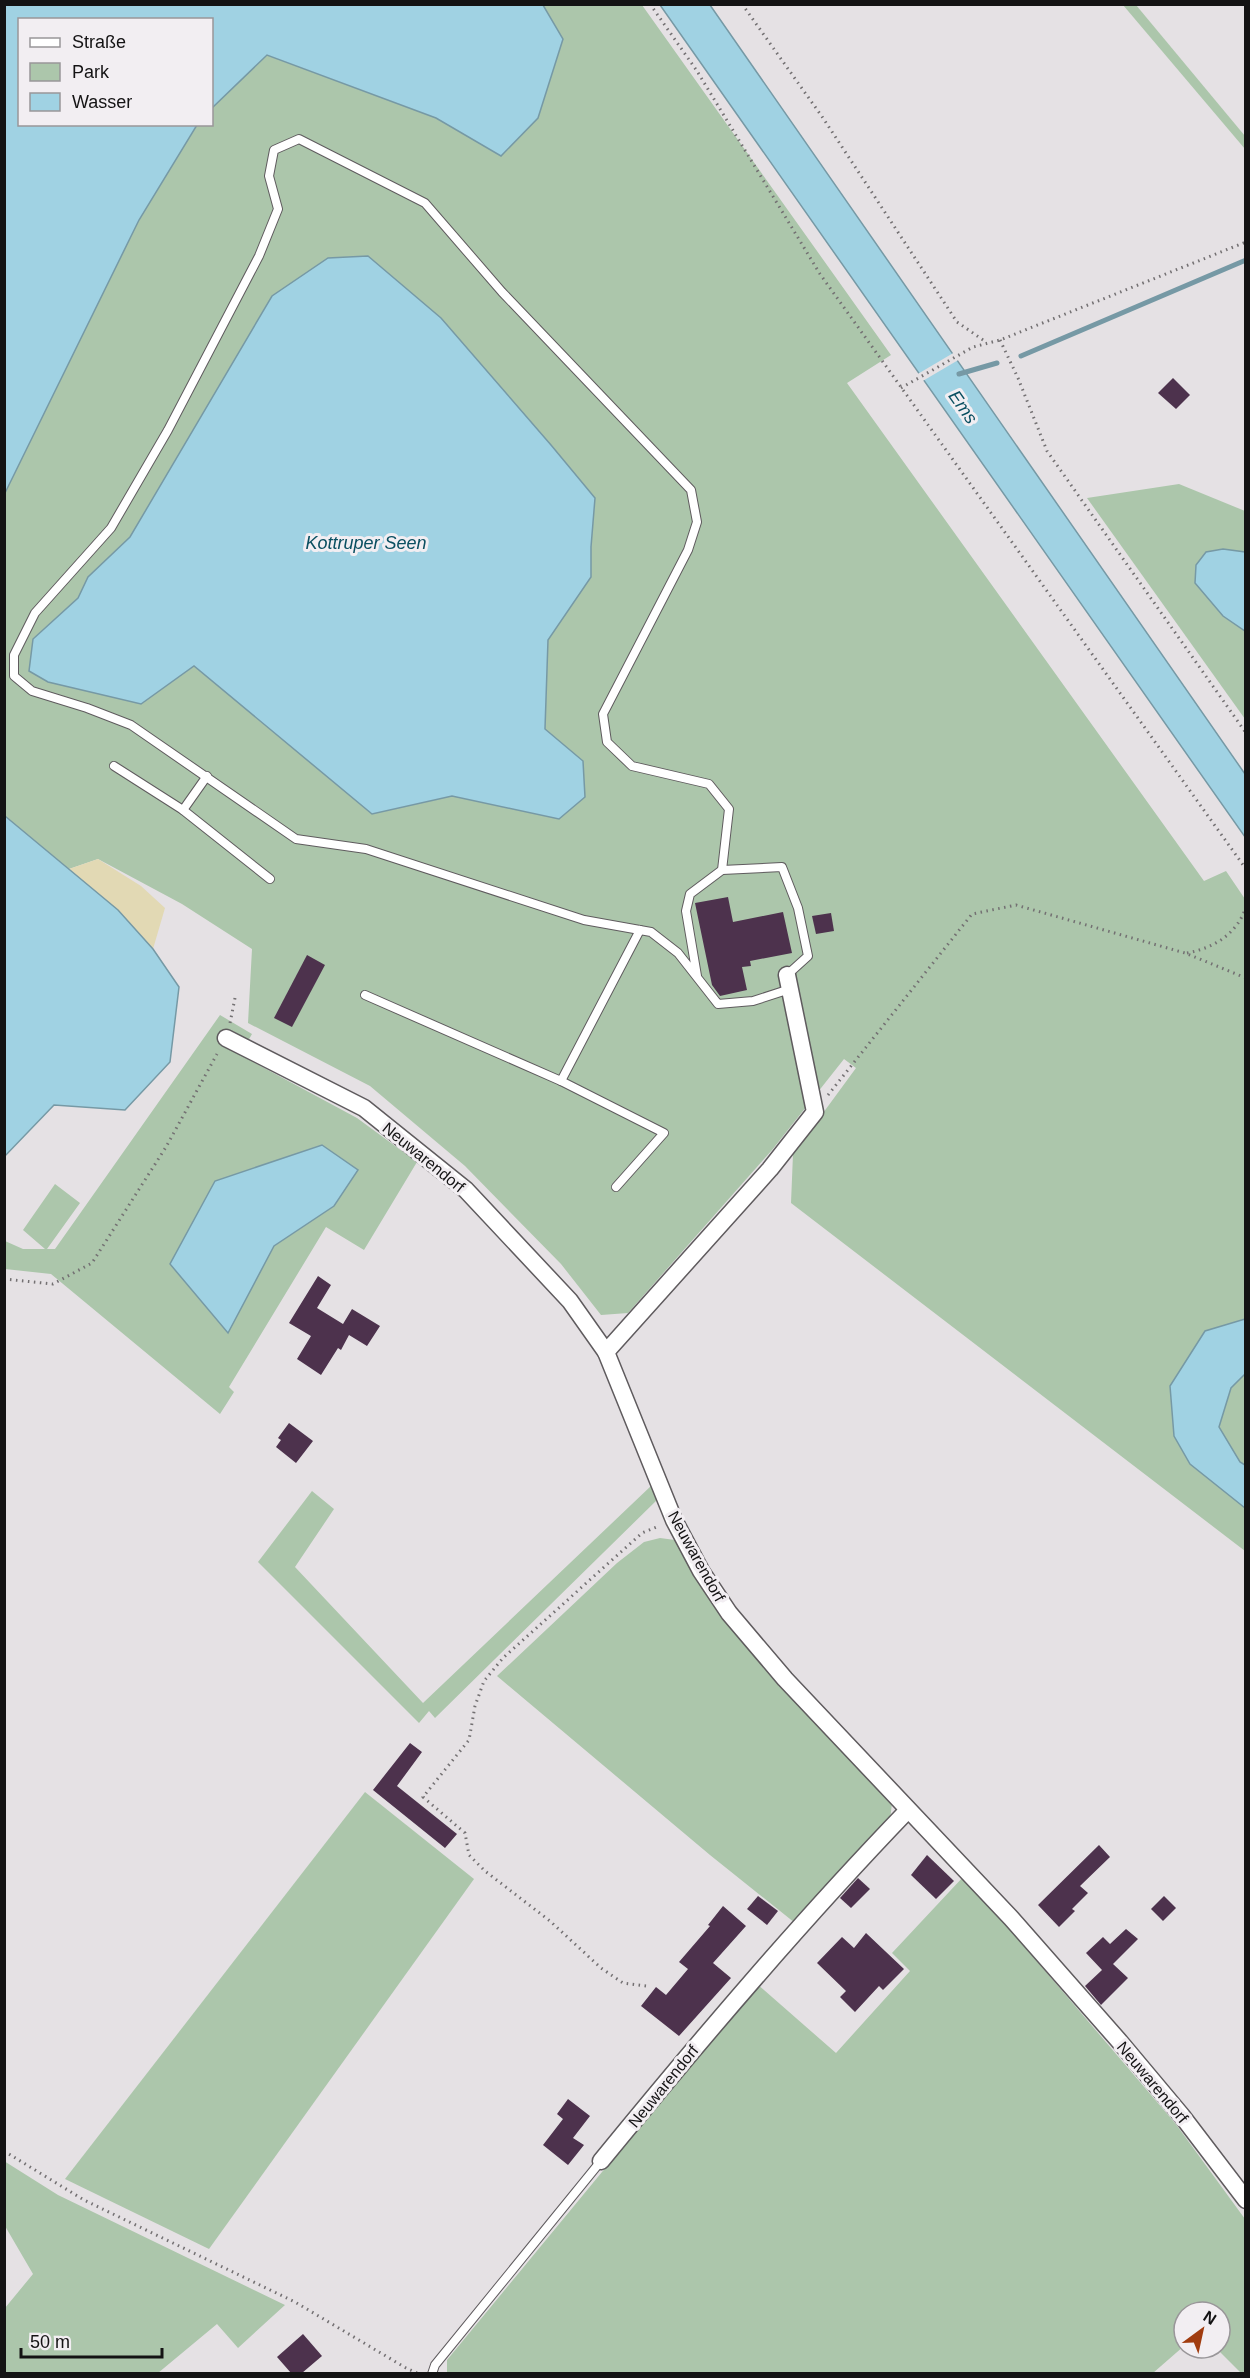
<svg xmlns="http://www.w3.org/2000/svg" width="1250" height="2378" viewBox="0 0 1250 2378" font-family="Helvetica,sans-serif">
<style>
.green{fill:#acc6ab;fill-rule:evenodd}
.sand{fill:#e2d9b4}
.water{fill:#a0d2e3;stroke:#7699a5;stroke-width:1.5}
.pier{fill:#e5e1e4}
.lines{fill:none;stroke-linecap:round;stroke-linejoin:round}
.stream{stroke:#7699a5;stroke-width:5}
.building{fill:#4d324d}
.service-casing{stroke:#5f5b5e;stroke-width:10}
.minor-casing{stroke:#5f5b5e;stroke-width:19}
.path{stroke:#737072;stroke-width:3;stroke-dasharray:1.5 4.5;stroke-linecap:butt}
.service{stroke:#fff;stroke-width:8}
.minor{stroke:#fff;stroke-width:16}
.labels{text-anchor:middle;stroke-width:6;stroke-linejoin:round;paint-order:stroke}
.street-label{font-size:16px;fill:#141314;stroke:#f2eef2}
.water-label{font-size:18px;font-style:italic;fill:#0a4f61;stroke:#f2eef2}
</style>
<rect width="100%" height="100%" fill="#e5e1e4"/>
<g class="green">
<path d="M 543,5 L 642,5 L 891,355 L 847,383 L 1204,881 L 1226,871 L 1245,899 L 1245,1551 L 791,1203 L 793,1154 L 856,1068 L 844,1059 L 772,1150 L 628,1313 L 601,1315 L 561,1264 L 465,1166 L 370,1086 L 248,1023 L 252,949 L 182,904 L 98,859 L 69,869 L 4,816 L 4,493 L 139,220 L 197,125 L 212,124 L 212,108 L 267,55 L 436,118 L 501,156 L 538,118 L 563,39 ZM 441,318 L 551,445 L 595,498 L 591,547 L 591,577 L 548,640 L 545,729 L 583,761 L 559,819 L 452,796 L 372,814 L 194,666 L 141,704 L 33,639 L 79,598 L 88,577 L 130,537 Z"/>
<path d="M 1123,5 L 1136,5 L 1245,136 L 1245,149 Z"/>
<path d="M 1179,484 L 1245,511 L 1245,719 L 1087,498 Z"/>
<path d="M 220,1015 L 252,1034 L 240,1055 L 357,1118 L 417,1162 L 364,1250 L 326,1227 L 229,1387 L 234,1392 L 220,1414 L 51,1274 L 5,1269 L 5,1241 L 23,1249 L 45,1249 L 23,1230 L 55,1184 L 80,1203 L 47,1249 L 55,1249 ZM 357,1170 L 334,1206 L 274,1246 Z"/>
<path d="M 652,1485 L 658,1499 L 435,1718 L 429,1711 L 419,1723 L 258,1562 L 312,1491 L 334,1509 L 295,1567 L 423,1703 Z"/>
<path d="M 660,1538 L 675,1540 L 694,1576 L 723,1619 L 892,1803 L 890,1820 L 795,1923 L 710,1855 L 497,1676 L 617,1563 L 644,1542 Z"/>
<path d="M 365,1792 L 474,1879 L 209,2249 L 65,2179 Z"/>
<path d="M 964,1876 L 1175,2123 L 1245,2219 L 1245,2373 L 1241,2373 L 1216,2348 L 1220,2348 L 1220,2312 L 1184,2312 L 1184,2346 L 1153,2373 L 447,2374 L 447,2360 L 757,1984 L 836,2053 L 910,1971 L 892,1953 Z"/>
<path d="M 4,2161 L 58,2195 L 285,2305 L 238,2348 L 217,2324 L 158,2373 L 5,2373 L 5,2308 L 33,2274 L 5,2226 Z"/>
</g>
<path class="sand" d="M 98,859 L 141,886 L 165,908 L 153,949 L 118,910 L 69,869 Z"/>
<g class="water">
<path d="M 5,4 L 543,5 L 563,39 L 538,118 L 501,156 L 436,118 L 267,55 L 212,108 L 212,20 L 20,20 L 20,124 L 197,125 L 139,220 L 5,493 Z"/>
<path d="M 660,5 L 710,5 L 1245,774 L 1245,837 Z"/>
<path d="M 368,256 L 441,318 L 551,445 L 595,498 L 591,547 L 591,577 L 548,640 L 545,729 L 583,761 L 585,797 L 559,819 L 452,796 L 372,814 L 194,666 L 141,704 L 48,682 L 29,671 L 33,639 L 78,598 L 88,577 L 130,537 L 272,296 L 328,258 Z"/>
<path d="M 1223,549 L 1245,552 L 1245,631 L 1223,616 L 1195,583 L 1196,565 L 1206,552 Z"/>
<path d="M 5,816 L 118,910 L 153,949 L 179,987 L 170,1062 L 125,1110 L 54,1105 L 5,1156 Z"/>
<path d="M 322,1145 L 358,1170 L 334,1206 L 274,1246 L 228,1333 L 170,1264 L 215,1181 Z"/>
<path d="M 1245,1319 L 1245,1374 L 1231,1388 L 1219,1427 L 1240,1462 L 1245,1465 L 1245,1508 L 1190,1464 L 1174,1436 L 1170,1386 L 1205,1331 Z"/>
</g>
<path class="pier" d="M 955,352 L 960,359 L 921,382 L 916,375 Z"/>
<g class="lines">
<g class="stream">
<path d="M 1021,356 L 1246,260"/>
<path d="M 959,374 L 997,363"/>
</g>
</g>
<g class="building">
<path d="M 1173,378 L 1190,395 L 1176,409 L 1158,393 Z"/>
<path d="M 728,897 L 733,922 L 783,912 L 792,953 L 750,961 L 751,966 L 742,967 L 747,990 L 720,996 L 712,985 L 695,903 Z"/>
<path d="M 831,913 L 834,931 L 816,934 L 812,916 Z"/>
<path d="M 307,955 L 325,965 L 292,1027 L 274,1018 Z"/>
<path d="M 318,1276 L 331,1285 L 317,1308 L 343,1324 L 352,1309 L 380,1326 L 367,1346 L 349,1335 L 341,1350 L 338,1348 L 321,1375 L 297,1359 L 311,1336 L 289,1323 Z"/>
<path d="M 289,1423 L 313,1441 L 296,1463 L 276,1447 L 281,1440 L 278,1438 Z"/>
<path d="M 410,1743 L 422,1752 L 397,1786 L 457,1834 L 445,1848 L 373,1790 Z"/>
<path d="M 1099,1845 L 1110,1857 L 1080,1886 L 1088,1893 L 1072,1909 L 1075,1911 L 1059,1927 L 1038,1905 Z"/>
<path d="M 927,1855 L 954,1881 L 936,1899 L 911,1875 Z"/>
<path d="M 858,1878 L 870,1889 L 851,1908 L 840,1898 Z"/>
<path d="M 758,1896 L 778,1911 L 767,1925 L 747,1909 Z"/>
<path d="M 1164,1896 L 1176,1908 L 1163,1921 L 1151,1909 Z"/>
<path d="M 723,1906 L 746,1926 L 713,1963 L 731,1978 L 679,2036 L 641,2006 L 656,1987 L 666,1995 L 688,1969 L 679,1962 L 710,1926 L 708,1925 Z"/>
<path d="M 1126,1929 L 1138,1939 L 1113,1964 L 1128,1978 L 1101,2005 L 1085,1986 L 1102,1970 L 1086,1953 L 1103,1937 L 1110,1944 Z"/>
<path d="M 866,1933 L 904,1969 L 883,1990 L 879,1986 L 855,2012 L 840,1997 L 846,1991 L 817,1963 L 842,1937 L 854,1948 Z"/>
<path d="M 568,2099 L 590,2116 L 573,2138 L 584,2145 L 568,2165 L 543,2145 L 563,2119 L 557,2114 Z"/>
<path d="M 303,2334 L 322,2356 L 302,2373 L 291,2373 L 277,2357 Z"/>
</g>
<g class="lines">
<defs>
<g id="service">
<path d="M 114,766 L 183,810 L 207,776"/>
<path d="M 183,810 L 270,879"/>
<path d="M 722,870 L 782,867 L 798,908 L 808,956 L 787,975"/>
<path d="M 697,976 L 686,911 L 690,894 L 722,870 L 729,809 L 709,784 L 632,766 L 607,742 L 603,714 L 688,550 L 697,522 L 691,490 L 502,292 L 425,203 L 299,139 L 274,150 L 269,176 L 278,209 L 259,256 L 168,430 L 111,528 L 35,613 L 14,655 L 14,676 L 32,691 L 87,708 L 131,725 L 296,839 L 366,849 L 584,920 L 651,932 L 678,953 L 718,1004 L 753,1001 L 790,989"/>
<path d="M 365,995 L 561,1081 L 640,930"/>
<path d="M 561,1081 L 664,1133 L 616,1187"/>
<path d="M 432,2374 L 435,2365 L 601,2161"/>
</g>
<g id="minor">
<path d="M 226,1038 L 364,1108 L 466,1190 L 570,1301 L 606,1352 L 674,1520 L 701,1571 L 729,1613 L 785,1679 L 1011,1918 L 1120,2042 L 1182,2116 L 1246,2200"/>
<path d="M 606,1352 L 770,1169 L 815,1112 L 787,975"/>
<path d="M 601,2161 C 700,2040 800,1922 908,1810"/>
</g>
</defs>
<use href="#service" class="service-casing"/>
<use href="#minor" class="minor-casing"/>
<g class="path">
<path d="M 650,4 L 697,71 L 820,274 L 1246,869"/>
<path d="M 742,4 L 823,118 L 957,322 L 986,342"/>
<path d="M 1000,340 L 1018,378 L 1047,451 L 1246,733"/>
<path d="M 901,388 L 973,347 L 1000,340 L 1246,242"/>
<path d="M 1187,953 C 1214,948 1237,934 1246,907"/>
<path d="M 230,1023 L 235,998"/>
<path d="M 828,1095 L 972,914 L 1016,905 L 1185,953 L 1246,978"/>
<path d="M 4,1279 L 53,1284 L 92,1263 L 166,1147 L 217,1054"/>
<path d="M 646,1986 L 623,1983 L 601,1968 L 550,1921 L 485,1871 L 469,1855 L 465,1833 L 423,1797 L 469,1740 L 475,1706 L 484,1681 L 503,1658 L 642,1533 L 659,1526"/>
<path d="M 4,2151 L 84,2200 L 295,2302 L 406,2368 L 419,2374"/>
</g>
<use href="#service" class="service"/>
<use href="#minor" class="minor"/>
</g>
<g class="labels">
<g class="street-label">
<text transform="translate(424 1157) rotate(39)" y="6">Neuwarendorf</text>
<text transform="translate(697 1556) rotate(61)" y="6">Neuwarendorf</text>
<text transform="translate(1153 2082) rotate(50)" y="6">Neuwarendorf</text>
<text transform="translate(663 2086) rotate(-51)" y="6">Neuwarendorf</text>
</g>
<g class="water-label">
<text transform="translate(963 407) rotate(55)" y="6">Ems</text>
<text x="366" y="549">Kottruper Seen</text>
</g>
</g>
<rect width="1250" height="2378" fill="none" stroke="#141314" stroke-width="12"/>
<rect x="18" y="18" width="195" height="108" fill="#f2eef2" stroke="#999699" stroke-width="1.5"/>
<rect x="30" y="38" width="30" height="9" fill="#ffffff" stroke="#999699" stroke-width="1.5"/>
<text x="72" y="48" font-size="18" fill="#141314">Straße</text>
<rect x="30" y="63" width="30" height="18" fill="#acc6ab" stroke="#999699" stroke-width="1.5"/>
<text x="72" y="78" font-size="18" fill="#141314">Park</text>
<rect x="30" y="93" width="30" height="18" fill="#a0d2e3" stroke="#999699" stroke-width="1.5"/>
<text x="72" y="108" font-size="18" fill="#141314">Wasser</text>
<g transform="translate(1202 2330) rotate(33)"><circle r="28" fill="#f2eef2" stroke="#999699" stroke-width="1.5"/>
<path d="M0-4.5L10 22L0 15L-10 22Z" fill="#a13c0f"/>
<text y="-9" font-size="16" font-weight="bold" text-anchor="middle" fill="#141314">N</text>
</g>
<path d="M21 2348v9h141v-9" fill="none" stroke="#141314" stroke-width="3"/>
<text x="30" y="2348" font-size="18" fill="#141314" stroke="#f2eef2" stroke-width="4.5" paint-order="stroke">50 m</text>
</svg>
